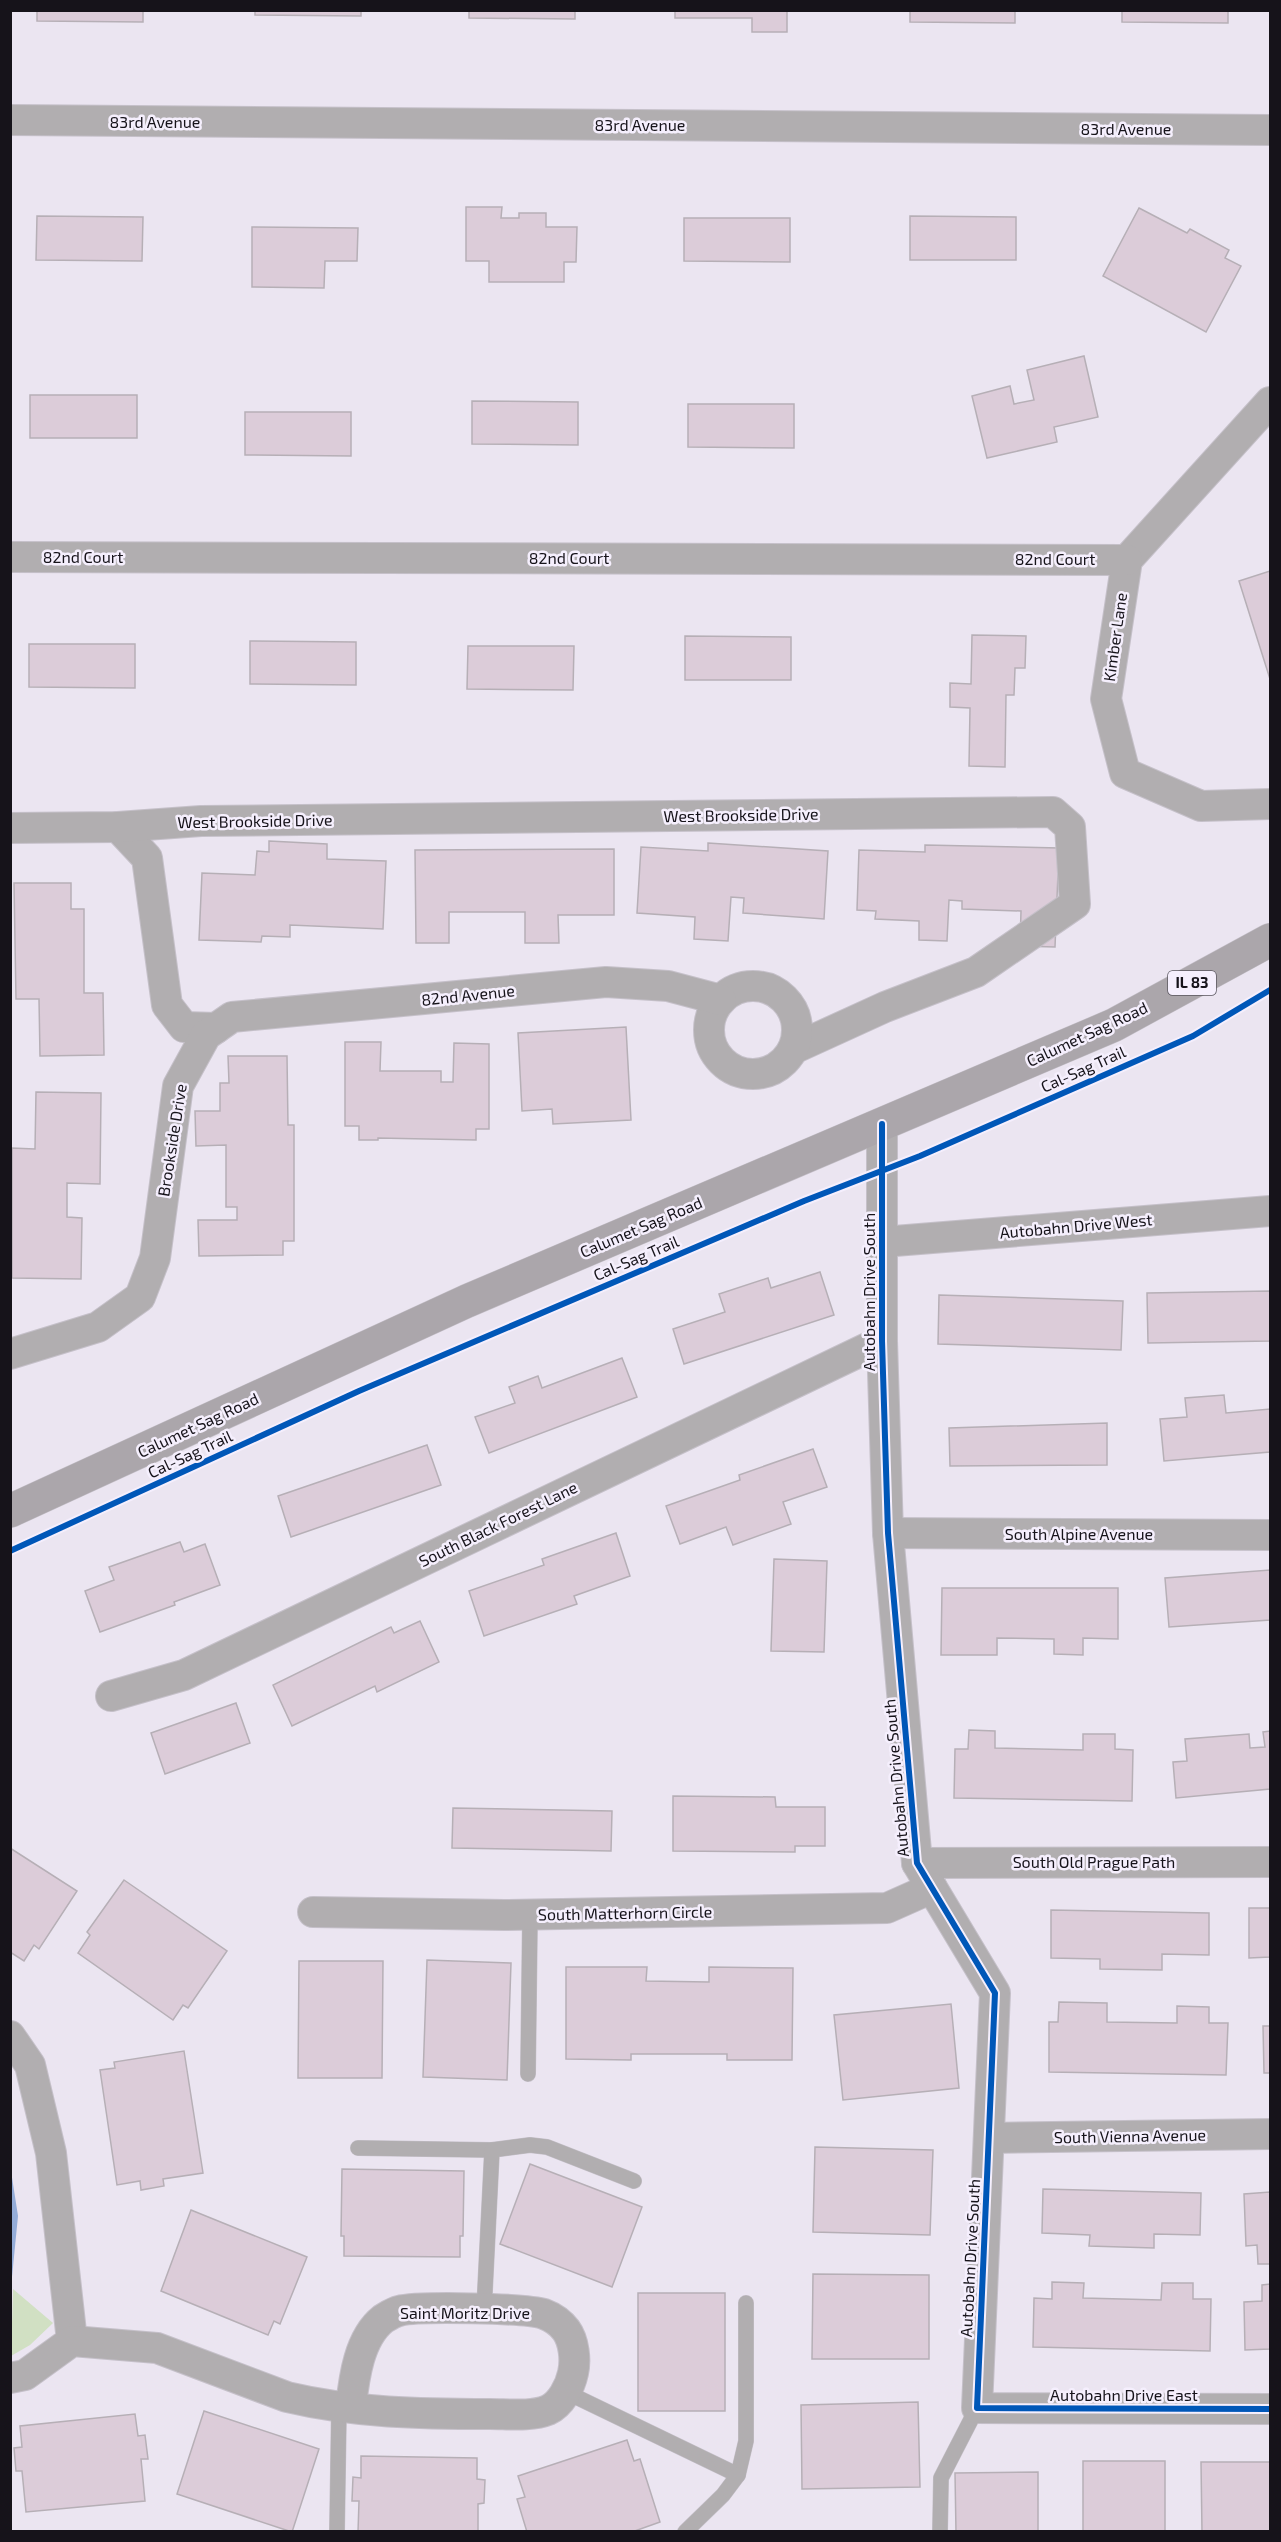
<svg xmlns="http://www.w3.org/2000/svg" width="1281" height="2542" viewBox="0 0 1281 2542" font-family="'Exo 2',sans-serif">
<style>
.green{fill:#d1e0c3}
.water{fill:#94acd8}
.building{fill:#dcccd9;stroke:#b6afb6;stroke-width:1.5}
.lines{fill:none;stroke-linecap:round;stroke-linejoin:round}
.service-casing{stroke:#c5c0c9;stroke-width:16}
.minor-casing{stroke:#c5c0c9;stroke-width:32}
.primary-casing{stroke:#c5c0c9;stroke-width:34}
.service{stroke:#b1aeb0;stroke-width:15}
.minor{stroke:#b1aeb0;stroke-width:30}
.primary{stroke:#aba6ab;stroke-width:33}
.cycleway-casing{stroke:#f5effd;stroke-width:10}
.cycleway{stroke:#0057b8;stroke-width:6}
.labels{text-anchor:middle;stroke-width:5;stroke-linejoin:round;paint-order:stroke}
.shield{fill:#f5effd;stroke:#59555e;stroke-width:1.5}
.shield-label{font-size:15px;font-weight:bold;fill:#16131a}
.street-label{font-size:16px;fill:#16131a;stroke:#f5effd}
</style>
<rect width="100%" height="100%" fill="#ebe5f1"/>
<path class="green" d="M 13,2289 L 53,2323 L 30,2345 L 11,2356 Z"/>
<path class="water" d="M 11,2171 L 18,2216 L 11,2287 L 10,2287 Z"/>
<g class="building">
<path d="M 37,10 L 143,10 L 143,22 L 37,21 Z"/>
<path d="M 255,10 L 361,10 L 361,16 L 255,15 Z"/>
<path d="M 469,10 L 575,10 L 575,19 L 469,18 Z"/>
<path d="M 675,10 L 787,10 L 787,32 L 752,32 L 752,18 L 675,18 Z"/>
<path d="M 910,10 L 1015,10 L 1015,23 L 910,22 Z"/>
<path d="M 1122,10 L 1228,10 L 1228,23 L 1122,22 Z"/>
<path d="M 466,207 L 502,207 L 501,218 L 519,218 L 519,213 L 546,213 L 546,227 L 577,227 L 576,262 L 564,262 L 564,282 L 489,282 L 489,261 L 466,261 Z"/>
<path d="M 1139,208 L 1187,233 L 1190,229 L 1229,250 L 1225,258 L 1241,266 L 1206,332 L 1103,276 Z"/>
<path d="M 37,216 L 143,217 L 142,261 L 36,260 Z"/>
<path d="M 910,216 L 1016,217 L 1016,260 L 910,260 Z"/>
<path d="M 684,218 L 790,218 L 790,262 L 684,261 Z"/>
<path d="M 252,227 L 358,228 L 357,261 L 325,261 L 324,288 L 252,287 Z"/>
<path d="M 1084,356 L 1098,417 L 1054,427 L 1057,442 L 987,458 L 972,396 L 1010,386 L 1014,404 L 1034,400 L 1027,370 Z"/>
<rect x="30" y="395" width="107" height="43"/>
<path d="M 472,401 L 578,402 L 578,445 L 472,444 Z"/>
<path d="M 688,404 L 794,404 L 794,448 L 688,447 Z"/>
<path d="M 245,412 L 351,412 L 351,456 L 245,455 Z"/>
<path d="M 1270,571 L 1270,679 L 1239,581 Z"/>
<path d="M 972,635 L 1026,636 L 1025,668 L 1015,668 L 1014,695 L 1006,695 L 1005,767 L 969,766 L 970,708 L 950,707 L 950,683 L 971,684 Z"/>
<path d="M 685,636 L 791,637 L 791,680 L 685,680 Z"/>
<path d="M 250,641 L 356,642 L 356,685 L 250,684 Z"/>
<path d="M 29,644 L 135,644 L 135,688 L 29,687 Z"/>
<path d="M 468,646 L 574,646 L 573,690 L 467,689 Z"/>
<path d="M 269,841 L 327,844 L 327,859 L 386,861 L 383,929 L 290,925 L 290,937 L 262,936 L 261,942 L 199,940 L 202,873 L 255,875 L 257,851 L 269,852 Z"/>
<path d="M 708,843 L 828,851 L 824,919 L 743,913 L 744,898 L 731,897 L 728,941 L 694,939 L 695,917 L 637,913 L 641,847 L 708,851 Z"/>
<path d="M 925,845 L 1059,848 L 1055,947 L 1020,946 L 1021,911 L 962,909 L 962,901 L 949,900 L 947,941 L 919,940 L 919,921 L 875,919 L 876,911 L 857,910 L 859,850 L 925,852 Z"/>
<path d="M 614,849 L 614,915 L 558,915 L 559,943 L 525,943 L 525,912 L 449,912 L 449,943 L 416,943 L 415,850 Z"/>
<path d="M 14,883 L 71,883 L 71,909 L 84,909 L 84,993 L 103,993 L 104,1055 L 40,1056 L 39,999 L 16,999 Z"/>
<path d="M 626,1027 L 631,1120 L 553,1124 L 552,1109 L 522,1111 L 518,1033 Z"/>
<path d="M 345,1042 L 381,1042 L 380,1071 L 441,1071 L 441,1082 L 453,1082 L 454,1043 L 489,1044 L 489,1129 L 476,1129 L 476,1140 L 378,1138 L 378,1140 L 359,1140 L 359,1126 L 345,1126 Z"/>
<path d="M 228,1056 L 287,1056 L 288,1125 L 294,1125 L 294,1241 L 283,1241 L 283,1255 L 199,1256 L 198,1220 L 237,1220 L 237,1207 L 226,1207 L 226,1145 L 196,1146 L 195,1111 L 220,1111 L 220,1083 L 229,1083 Z"/>
<path d="M 36,1092 L 101,1093 L 100,1184 L 67,1183 L 67,1217 L 82,1218 L 81,1279 L 12,1278 L 12,1148 L 35,1149 Z"/>
<path d="M 820,1272 L 834,1315 L 684,1364 L 673,1329 L 725,1312 L 719,1294 L 768,1278 L 771,1288 Z"/>
<path d="M 1270,1291 L 1270,1341 L 1148,1343 L 1147,1293 Z"/>
<path d="M 939,1295 L 1123,1301 L 1121,1350 L 938,1344 Z"/>
<path d="M 622,1358 L 637,1397 L 489,1453 L 475,1417 L 515,1403 L 509,1387 L 538,1376 L 542,1388 Z"/>
<path d="M 1224,1395 L 1226,1413 L 1270,1409 L 1270,1452 L 1164,1461 L 1160,1419 L 1187,1417 L 1185,1398 Z"/>
<path d="M 1107,1423 L 1107,1465 L 950,1466 L 949,1428 Z"/>
<path d="M 427,1445 L 441,1485 L 291,1537 L 278,1496 Z"/>
<path d="M 813,1449 L 827,1487 L 783,1502 L 791,1524 L 733,1545 L 726,1527 L 680,1544 L 666,1506 L 740,1480 L 739,1475 Z"/>
<path d="M 616,1533 L 630,1576 L 574,1596 L 577,1604 L 484,1636 L 469,1591 L 544,1565 L 542,1559 Z"/>
<path d="M 180,1542 L 184,1552 L 205,1544 L 220,1585 L 174,1602 L 175,1605 L 100,1632 L 85,1591 L 114,1580 L 109,1567 Z"/>
<path d="M 774,1559 L 827,1561 L 824,1652 L 771,1651 Z"/>
<path d="M 1270,1570 L 1270,1620 L 1169,1627 L 1165,1578 Z"/>
<path d="M 942,1588 L 1118,1588 L 1118,1639 L 1083,1638 L 1083,1655 L 1054,1654 L 1054,1639 L 997,1638 L 997,1655 L 941,1655 Z"/>
<path d="M 420,1621 L 439,1662 L 377,1692 L 375,1686 L 292,1726 L 273,1685 L 391,1627 L 394,1633 Z"/>
<path d="M 236,1703 L 250,1743 L 165,1774 L 151,1733 Z"/>
<path d="M 969,1730 L 995,1731 L 995,1748 L 1083,1750 L 1083,1734 L 1115,1734 L 1115,1749 L 1133,1750 L 1132,1801 L 954,1798 L 955,1749 L 968,1749 Z"/>
<path d="M 1270,1731 L 1270,1789 L 1176,1798 L 1173,1762 L 1187,1761 L 1185,1739 L 1249,1734 L 1250,1748 L 1265,1747 L 1263,1732 Z"/>
<path d="M 673,1796 L 775,1797 L 776,1807 L 825,1807 L 825,1846 L 795,1846 L 795,1852 L 673,1851 Z"/>
<path d="M 453,1808 L 612,1811 L 611,1851 L 452,1848 Z"/>
<path d="M 10,1848 L 77,1891 L 39,1949 L 34,1945 L 24,1961 L 10,1952 Z"/>
<path d="M 124,1880 L 227,1951 L 188,2008 L 183,2005 L 173,2020 L 78,1953 L 90,1935 L 87,1932 Z"/>
<path d="M 1249,1908 L 1270,1908 L 1270,1957 L 1249,1958 Z"/>
<path d="M 1051,1910 L 1209,1913 L 1209,1955 L 1162,1954 L 1162,1970 L 1100,1969 L 1100,1959 L 1051,1958 Z"/>
<path d="M 427,1960 L 511,1963 L 507,2080 L 423,2077 Z"/>
<path d="M 299,1961 L 383,1961 L 382,2078 L 298,2078 Z"/>
<path d="M 566,1967 L 647,1967 L 646,1981 L 709,1982 L 709,1967 L 793,1968 L 792,2060 L 727,2060 L 727,2054 L 631,2054 L 631,2060 L 566,2059 Z"/>
<path d="M 1059,2002 L 1107,2003 L 1107,2022 L 1177,2023 L 1177,2006 L 1209,2007 L 1209,2023 L 1228,2023 L 1226,2075 L 1049,2072 L 1049,2022 L 1058,2022 Z"/>
<path d="M 951,2004 L 959,2088 L 843,2100 L 834,2015 Z"/>
<path d="M 1263,2026 L 1270,2026 L 1270,2073 L 1264,2073 Z"/>
<path d="M 184,2051 L 203,2173 L 163,2179 L 164,2186 L 141,2190 L 140,2181 L 117,2185 L 100,2070 L 115,2068 L 114,2062 Z"/>
<path d="M 815,2147 L 933,2150 L 930,2235 L 813,2232 Z"/>
<path d="M 530,2164 L 642,2207 L 612,2287 L 500,2244 Z"/>
<path d="M 342,2169 L 464,2171 L 463,2236 L 460,2236 L 460,2257 L 344,2256 L 344,2236 L 341,2236 Z"/>
<path d="M 1043,2189 L 1201,2193 L 1200,2235 L 1154,2234 L 1154,2248 L 1089,2246 L 1090,2235 L 1042,2233 Z"/>
<path d="M 1270,2192 L 1270,2264 L 1258,2264 L 1257,2245 L 1246,2246 L 1244,2194 Z"/>
<path d="M 191,2210 L 307,2257 L 280,2324 L 274,2321 L 268,2335 L 161,2291 Z"/>
<path d="M 813,2274 L 929,2275 L 929,2359 L 812,2359 Z"/>
<path d="M 1052,2282 L 1084,2283 L 1083,2298 L 1161,2300 L 1162,2283 L 1193,2283 L 1193,2299 L 1211,2299 L 1210,2351 L 1033,2347 L 1034,2298 L 1052,2299 Z"/>
<path d="M 1270,2284 L 1270,2349 L 1245,2350 L 1244,2302 L 1262,2301 L 1262,2285 Z"/>
<rect x="638" y="2293" width="87" height="118"/>
<path d="M 918,2402 L 920,2487 L 802,2489 L 801,2405 Z"/>
<path d="M 204,2411 L 319,2449 L 292,2532 L 177,2494 Z"/>
<path d="M 135,2414 L 138,2436 L 145,2435 L 148,2459 L 141,2459 L 145,2501 L 26,2512 L 22,2471 L 16,2471 L 14,2448 L 22,2447 L 20,2426 Z"/>
<path d="M 627,2440 L 634,2461 L 640,2459 L 660,2522 L 632,2532 L 527,2532 L 517,2499 L 525,2497 L 518,2476 Z"/>
<path d="M 361,2456 L 477,2458 L 477,2479 L 485,2480 L 484,2503 L 478,2504 L 478,2532 L 358,2532 L 359,2501 L 352,2501 L 353,2477 L 361,2478 Z"/>
<rect x="1083" y="2461" width="82" height="71"/>
<path d="M 1201,2462 L 1270,2462 L 1270,2532 L 1202,2532 Z"/>
<path d="M 1038,2472 L 1038,2532 L 956,2532 L 955,2473 Z"/>
</g>
<g class="lines">
<defs>
<g id="service">
<path d="M 528,2074 L 530,1914"/>
<path d="M 358,2148 L 492,2150"/>
<path d="M 484,2310 L 492,2150 L 530,2145 L 547,2147 L 634,2181"/>
<path d="M 566,2392 L 738,2475 L 746,2441 L 746,2303"/>
<path d="M 337,2532 L 339,2405"/>
<path d="M 685,2532 L 723,2495 L 738,2475"/>
<path d="M 940,2532 L 941,2478 L 977,2408"/>
</g>
<g id="minor">
<path d="M 10,120 L 1270,130"/>
<path d="M 1270,402 L 1127,560 L 1106,699 L 1125,773 L 1201,806 L 1270,804"/>
<path d="M 10,557 L 1127,560"/>
<path d="M 118,827 L 147,858 L 167,1005 L 184,1027 L 216,1028"/>
<path d="M 10,828 L 118,827 L 201,821 L 1053,812 L 1070,827 L 1075,904 L 976,972 L 885,1007 L 793,1049"/>
<circle cx="753" cy="1030" r="44"/>
<path d="M 882,1124 L 882,1341 L 888,1533 L 917,1863 L 995,1993 L 977,2408 L 1270,2409"/>
<path d="M 882,1242 L 1270,1211"/>
<path d="M 10,1354 L 98,1327 L 140,1297 L 155,1258 L 178,1086 L 206,1035 L 232,1017 L 606,982 L 668,986 L 721,1000"/>
<path d="M 888,1533 L 1270,1535"/>
<path d="M 111,1696 L 184,1675 L 882,1341"/>
<path d="M 917,1863 L 1270,1862"/>
<path d="M 313,1912 L 504,1915 L 887,1908 L 932,1888"/>
<path d="M 10,2036 L 30,2065 L 51,2153 L 72,2341"/>
<path d="M 989,2138 L 1270,2134"/>
<path d="M 10,2378 L 25,2375 L 72,2341 L 157,2348 L 287,2397 C 354,2413 422,2414 490,2414 C 508,2414 531,2417 548,2410 C 561,2404 570,2387 573,2373 C 576,2360 574,2341 566,2330 C 560,2322 552,2317 544,2314 C 526,2308 418,2306 399,2311 C 394,2312 388,2316 383,2319 C 359,2338 354,2378 351,2406"/>
</g>
<path id="primary" d="M 10,1511 L 467,1301 L 1114,1025 L 1270,940"/>
</defs>
<use href="#service" class="service-casing"/>
<use href="#minor" class="minor-casing"/>
<use href="#primary" class="primary-casing"/>
<use href="#service" class="service"/>
<use href="#minor" class="minor"/>
<use href="#primary" class="primary"/>
<defs>
<g id="cycleway">
<path d="M 882,1124 L 882,1341 L 888,1533 L 917,1863 L 995,1993 L 977,2408 L 1270,2409"/>
<path d="M 10,1551 L 359,1391 L 804,1201 L 920,1156 L 1193,1036 L 1270,990"/>
</g>
</defs>
<use href="#cycleway" class="cycleway-casing"/>
<use href="#cycleway" class="cycleway"/>
</g>
<g class="labels">
<rect class="shield" x="1168" y="971" width="48" height="24" rx="4.5"/>
<g class="shield-label">
<text x="1192" y="988">IL 83</text>
</g>
<g class="street-label">
<text x="155" y="128">83rd Avenue</text>
<text x="640" y="131">83rd Avenue</text>
<text x="1126" y="135">83rd Avenue</text>
<text x="83" y="563">82nd Court</text>
<text x="569" y="564">82nd Court</text>
<text x="1055" y="565">82nd Court</text>
<text transform="translate(1115 637) rotate(-82)" y="6">Kimber Lane</text>
<text transform="translate(741 815) rotate(-1)" y="6">West Brookside Drive</text>
<text transform="translate(255 821) rotate(-1)" y="6">West Brookside Drive</text>
<text transform="translate(468 995) rotate(-6)" y="6">82nd Avenue</text>
<text transform="translate(1087 1034) rotate(-25)" y="6">Calumet Sag Road</text>
<text transform="translate(1083 1069) rotate(-24)" y="6">Cal-Sag Trail</text>
<text transform="translate(172 1140) rotate(-81)" y="6">Brookside Drive</text>
<text transform="translate(1076 1226) rotate(-5)" y="6">Autobahn Drive West</text>
<text transform="translate(641 1227) rotate(-23)" y="6">Calumet Sag Road</text>
<text transform="translate(636 1258) rotate(-23)" y="6">Cal-Sag Trail</text>
<text transform="translate(869 1292) rotate(-90)" y="6">Autobahn Drive South</text>
<text transform="translate(198 1425) rotate(-25)" y="6">Calumet Sag Road</text>
<text transform="translate(190 1454) rotate(-25)" y="6">Cal-Sag Trail</text>
<text transform="translate(498 1524) rotate(-26)" y="6">South Black Forest Lane</text>
<text x="1079" y="1540">South Alpine Avenue</text>
<text transform="translate(896 1778) rotate(-95)" y="6">Autobahn Drive South</text>
<text x="1094" y="1868">South Old Prague Path</text>
<text transform="translate(625 1913) rotate(-1)" y="6">South Matterhorn Circle</text>
<text transform="translate(1130 2136) rotate(-1)" y="6">South Vienna Avenue</text>
<text transform="translate(970 2258) rotate(-87)" y="6">Autobahn Drive South</text>
<text x="465" y="2319">Saint Moritz Drive</text>
<text x="1124" y="2401">Autobahn Drive East</text>
</g>
</g>
<rect width="1281" height="2542" fill="none" stroke="#16131a" stroke-width="24"/>
</svg>
